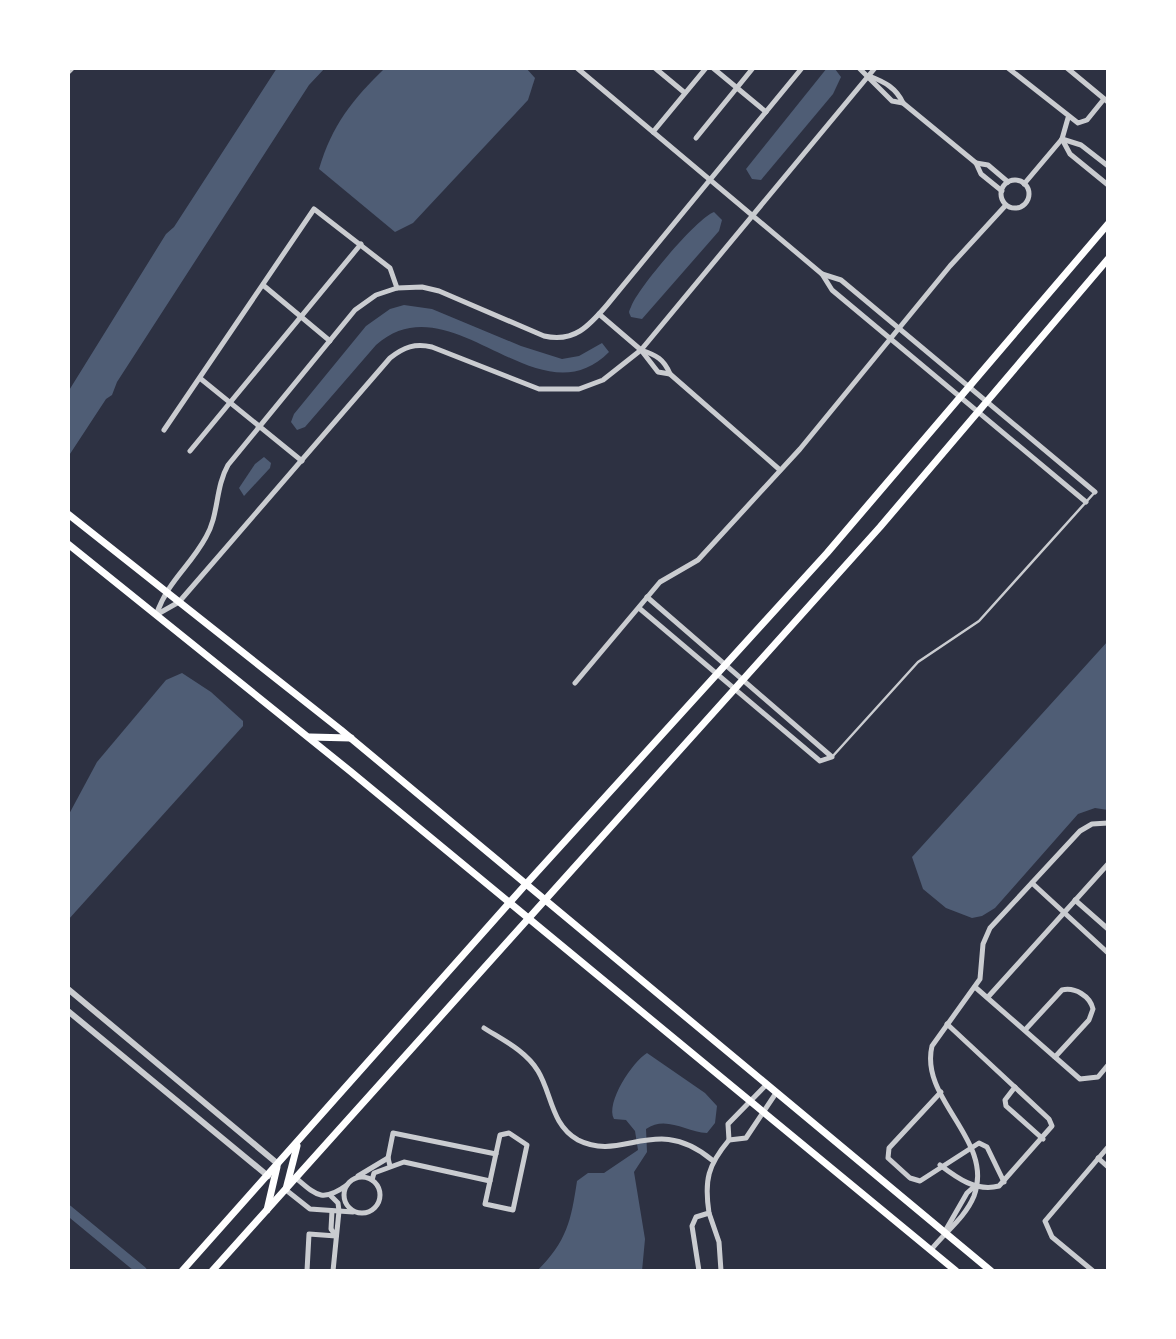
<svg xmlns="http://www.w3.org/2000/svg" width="1176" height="1339" viewBox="0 0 1176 1339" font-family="'IBM Plex Sans',sans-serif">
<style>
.water{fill:#4f5d75}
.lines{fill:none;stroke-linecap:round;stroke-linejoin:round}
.canal{stroke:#4f5d75;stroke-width:10}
.service{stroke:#caccd0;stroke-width:2.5}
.minor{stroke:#caccd0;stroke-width:5}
.tertiary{stroke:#caccd0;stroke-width:6}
.secondary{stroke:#fff;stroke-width:7}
</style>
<rect width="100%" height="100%" fill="#2d3142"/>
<g class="water">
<path d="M 277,68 L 325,68 L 309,85 L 117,382 L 112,395 L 106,399 L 68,457 L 68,392 L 166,234 L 174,227 Z"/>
<path d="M 385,68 L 526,68 L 535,78 L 528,100 L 413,223 L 395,232 L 319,169 C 332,125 352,100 385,68 Z"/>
<path d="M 827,68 L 835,69 L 841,77 L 833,94 L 761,180 L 752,179 L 746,169 Z"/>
<path d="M 714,212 L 722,220 L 719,231 L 642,319 L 631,317 C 629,312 628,313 631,307 C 637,289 698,217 714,212 Z"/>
<path d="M 404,305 L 432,309 L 521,346 L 562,359 L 579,356 L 602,343 L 609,352 C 538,424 451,278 376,345 L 305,427 L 297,430 L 291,422 L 294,414 L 366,326 L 390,309 Z"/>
<path d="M 264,457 L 271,463 L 270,468 L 244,496 L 239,488 L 255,464 Z"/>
<path d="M 1108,641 L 1108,810 L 1095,808 L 1078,814 L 995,908 L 982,916 L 972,918 L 946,908 L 923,889 L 912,857 Z"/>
<path d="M 182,673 L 211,692 L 243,721 L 243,726 L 68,920 L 68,816 L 97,762 L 166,680 Z"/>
<path d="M 647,1053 L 705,1093 L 717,1106 L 715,1123 L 707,1133 C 686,1132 666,1115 646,1129 L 647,1152 L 634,1172 L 645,1239 L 642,1271 L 537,1271 C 567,1241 571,1221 577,1181 L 588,1173 L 604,1173 L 638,1150 L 635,1131 L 626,1120 L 614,1119 C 605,1103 633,1061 647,1053 Z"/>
</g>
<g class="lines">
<path class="canal" d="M 68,1210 L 142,1271"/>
<g class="service">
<path d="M 68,74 L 74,68"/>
<path d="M 832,757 L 918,662 L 979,621 L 1095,492"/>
</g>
<g class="minor">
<path d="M 577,68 L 822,274 L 832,290 L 1086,502"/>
<path d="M 655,68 L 685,93"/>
<path d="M 713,68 L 766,112"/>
<path d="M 859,68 L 892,101 L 903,103"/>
<path d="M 1008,68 L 1078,123 L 1087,120 L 1104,99"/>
<path d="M 1067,68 L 1108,102"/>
<path d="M 869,76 C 885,82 896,88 903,103 L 976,163 L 981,174 L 1002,191"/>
<path d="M 653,132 L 706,68"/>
<path d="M 696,138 L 753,68"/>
<path d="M 1062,139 L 1070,154 L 1108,185"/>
<path d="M 1062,139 L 1081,145 L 1108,166"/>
<path d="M 976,163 L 988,165 L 1008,182"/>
<circle cx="1015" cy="194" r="14"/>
<path d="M 1024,184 L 1062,139 L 1068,118"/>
<path d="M 822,274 L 841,280 L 1095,492"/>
<path d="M 263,285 L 330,341"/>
<path d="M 599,314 L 641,350 L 658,372 L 670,374"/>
<path d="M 641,350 C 656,355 664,359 670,374 L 780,470"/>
<path d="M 201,379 L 302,461"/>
<path d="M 164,430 L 314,209 L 390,268 L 397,288"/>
<path d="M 190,451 L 361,244"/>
<path d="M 639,608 L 820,761 L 832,757 L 647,597"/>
<path d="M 156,615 L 179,602 L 390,358 C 404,347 415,343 432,347 L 539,389 L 579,389 L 603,380 L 641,350 L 875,68"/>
<path d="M 156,615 C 169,579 189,568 206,537 C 219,515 215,488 228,465 L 355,310 L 376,295 L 397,288 L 422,287 L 439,291 L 544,336 C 574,343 589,326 607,305 L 802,68"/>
<path d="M 575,683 L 660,582 L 698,560 L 800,449 L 950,266 L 1006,205"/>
<path d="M 1032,883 L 1108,953"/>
<path d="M 1075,900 L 1108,929"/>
<path d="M 975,987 L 1080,1079 L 1098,1077 L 1108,1065"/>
<path d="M 988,997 L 1108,864"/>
<path d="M 484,1028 C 503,1040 526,1051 538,1071 C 552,1094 551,1125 578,1140 C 623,1163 656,1113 712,1160"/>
<path d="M 1025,1030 L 1062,990 C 1075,987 1090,996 1093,1009 L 1089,1020 L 1055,1057"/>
<path d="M 1015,1087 L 1005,1100 L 1006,1106 L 1043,1139"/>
<path d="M 941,1092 L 889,1148 L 888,1158 L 910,1178 L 920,1181 L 979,1143 L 987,1147 L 1004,1182"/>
<path d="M 509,1133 L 527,1145 L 513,1210 L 485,1204 L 500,1135 Z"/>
<path d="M 729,1140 L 746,1138 L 776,1093"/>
<path d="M 1098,1158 L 1108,1167"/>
<path d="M 940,1165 C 957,1178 976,1192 999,1186 L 1052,1126 L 1049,1119 L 947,1024"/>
<path d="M 390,1166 L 388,1158 L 393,1133 L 496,1154"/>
<path d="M 358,1176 L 388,1158"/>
<circle cx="362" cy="1195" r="18"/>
<path d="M 296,1178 C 316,1195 322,1203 347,1185"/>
<path d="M 372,1180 L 374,1173 L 404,1162 L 490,1181"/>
<path d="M 286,1190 L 310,1209 L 353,1212"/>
<path d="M 330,1195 L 338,1203 L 339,1211 L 333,1271"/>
<path d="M 332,1211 L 331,1229 L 336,1236"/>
<path d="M 709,1213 L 719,1242 L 721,1271"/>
<path d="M 944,1233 L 967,1193 L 976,1185"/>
<path d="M 931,1250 C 945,1232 965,1218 974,1196 C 995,1140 919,1100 932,1046 L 980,979 L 983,944 L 990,928 L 1080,831 L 1092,824 L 1108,823"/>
<path d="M 307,1271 L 309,1234 L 336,1236"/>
<path d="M 699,1271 L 692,1226 L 696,1217 L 709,1213 C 704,1180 708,1165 729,1140 L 728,1124 L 766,1085"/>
<path d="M 1093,1271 L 1052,1237 L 1045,1221 L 1108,1147"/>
</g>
<g class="tertiary">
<path d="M 68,989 L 278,1164"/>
<path d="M 68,1011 L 268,1176"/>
</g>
<g class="secondary">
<path d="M 68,514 L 341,730 L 991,1271"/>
<path d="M 68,544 L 350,771 L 956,1271"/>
<path d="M 310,737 L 351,738"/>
<path d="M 286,1189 L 297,1146"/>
<path d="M 267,1210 L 277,1167"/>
<path d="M 182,1271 L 527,883 L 827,553 L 1108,224"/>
<path d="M 212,1271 L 880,527 L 1108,259"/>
</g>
</g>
<rect width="1176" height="1339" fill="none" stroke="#ffffff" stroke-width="140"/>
</svg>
